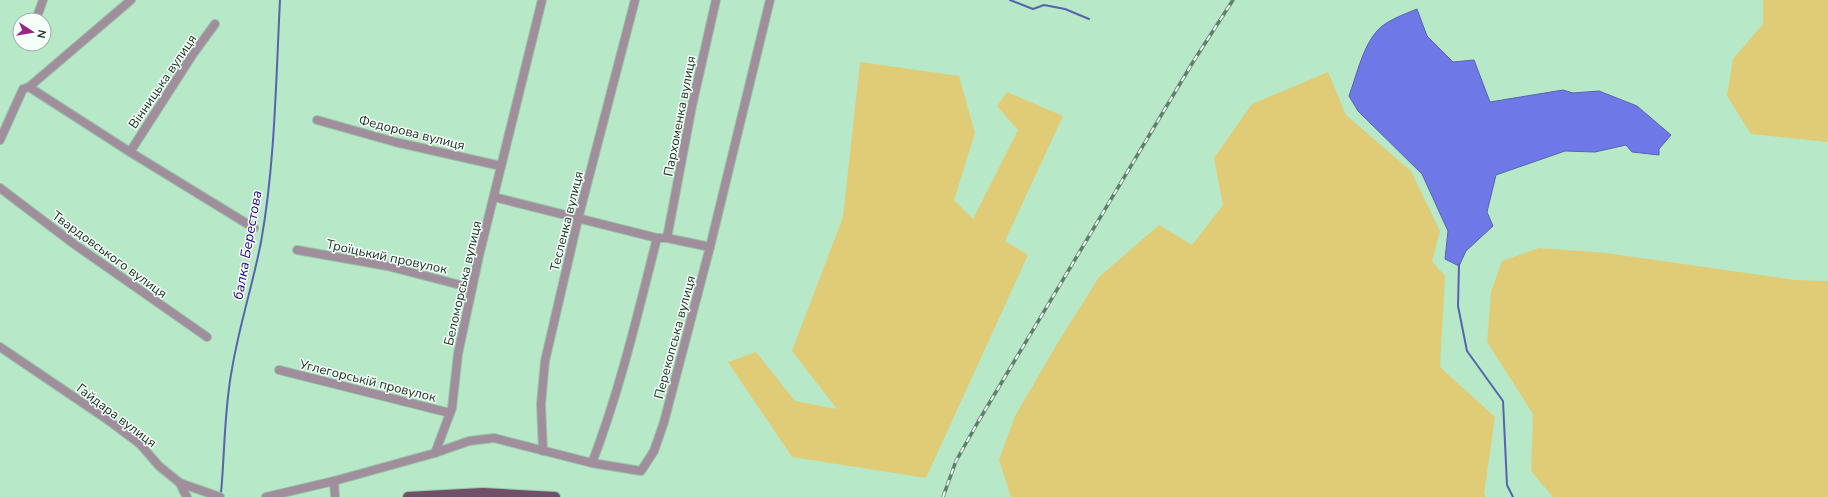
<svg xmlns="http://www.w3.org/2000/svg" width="1828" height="497" viewBox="0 0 1828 497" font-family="'Nunito Sans',sans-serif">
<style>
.green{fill:#e0cc77}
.water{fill:#6e79e7;stroke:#5764ad}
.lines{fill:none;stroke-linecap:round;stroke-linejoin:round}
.stream{stroke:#5764ad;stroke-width:2}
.minor-casing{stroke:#99c4a8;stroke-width:10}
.major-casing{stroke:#99c4a8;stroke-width:12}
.minor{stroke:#a18e9c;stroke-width:8}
.major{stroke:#704f68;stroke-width:10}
.rail-casing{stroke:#5f7f6a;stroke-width:3.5}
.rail{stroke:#f5fef8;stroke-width:2;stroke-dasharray:6;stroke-linecap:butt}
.labels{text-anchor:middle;stroke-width:3;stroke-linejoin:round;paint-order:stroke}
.street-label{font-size:13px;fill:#203327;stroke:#f5fef8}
.water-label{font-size:14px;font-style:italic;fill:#24008e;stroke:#f5fef8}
</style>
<rect width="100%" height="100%" fill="#b7e8c8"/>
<g class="green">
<path d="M 1763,0 L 1828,0 L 1828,142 L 1751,134 L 1727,96 L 1733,59 L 1763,24 Z"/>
<path d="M 860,62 L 959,76 L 975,133 L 954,200 L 973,219 L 1018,130 L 997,106 L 1007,92 L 1063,116 L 1005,241 L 1028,255 L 926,478 L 792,457 L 728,362 L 756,352 L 795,401 L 837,409 L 792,351 L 843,217 Z"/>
<path d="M 1328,72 L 1346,115 L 1411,171 L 1440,231 L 1432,261 L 1445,276 L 1440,367 L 1495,417 L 1484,494 L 1486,497 L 1011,497 L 999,460 L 1015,416 L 1057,344 L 1099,277 L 1159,225 L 1192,245 L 1223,205 L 1214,158 L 1252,104 Z"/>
<path d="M 1539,248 L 1606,253 L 1795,280 L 1828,281 L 1828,497 L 1553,497 L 1531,471 L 1533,414 L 1487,342 L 1491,292 L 1502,261 Z"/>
</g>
<path class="water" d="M 1417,9 L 1427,36 L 1453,62 L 1474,60 L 1490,102 L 1563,90 L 1573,93 L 1599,91 L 1637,106 L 1671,135 L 1659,149 L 1659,155 L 1632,152 L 1626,145 L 1595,152 L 1565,151 L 1496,175 L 1487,212 L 1493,226 L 1466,251 L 1459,266 L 1445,259 L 1448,231 L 1422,174 L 1358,111 L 1349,96 C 1356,77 1363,46 1377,31 C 1385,21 1405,14 1417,9 Z"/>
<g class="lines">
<g class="stream">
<path d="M 1010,0 L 1033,9 L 1044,5 L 1065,9 L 1089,19"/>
<path d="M 1459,264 L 1458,306 L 1467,351 L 1503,401 L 1507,485 L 1513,497"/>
<path d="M 221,493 C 225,451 224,410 232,369 C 239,326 253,284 261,242 C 275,165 276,78 280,0"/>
</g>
<defs>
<g id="minor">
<path d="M 36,20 L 43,0"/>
<path d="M 29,87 L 130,152 L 254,228"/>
<path d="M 317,120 L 395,142 L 501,166"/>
<path d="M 0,140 L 23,89 L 29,87 L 131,0"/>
<path d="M 130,152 L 193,54 L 215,24"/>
<path d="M 0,188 L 74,244 L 207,337"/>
<path d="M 494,197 L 657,238 L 667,238 L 710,247"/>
<path d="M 667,238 L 692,106 L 716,0"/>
<path d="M 297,250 L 387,266 L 472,288"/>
<path d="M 0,347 L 108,420 L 140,444 L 159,466 L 180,483 L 220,497"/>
<path d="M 279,370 L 450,413"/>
<path d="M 543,451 L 541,404 L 545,361 L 578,219 L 635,0"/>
<path d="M 435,453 L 469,441 L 494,438 L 592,463 L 641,471 L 654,451 L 664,422 L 710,247 L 770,0"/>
<path d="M 592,463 C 620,390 638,313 657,238"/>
<path d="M 180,483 L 183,490 L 187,497"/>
<path d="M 266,497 L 334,481"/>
<path d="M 335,497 L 334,481 L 435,453 L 452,408 L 458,354 L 479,256 L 542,0"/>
</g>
<path id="major" d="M 408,497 L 483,493 L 555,497"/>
</defs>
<use href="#minor" class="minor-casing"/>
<use href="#major" class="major-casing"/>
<use href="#minor" class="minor"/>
<use href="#major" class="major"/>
<defs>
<path id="rail" d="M 943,497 L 956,461 L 978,422 L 1193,62 L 1233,0"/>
</defs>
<use href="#rail" class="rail-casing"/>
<use href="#rail" class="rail"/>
</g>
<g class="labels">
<g class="street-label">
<text transform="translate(162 81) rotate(-56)" y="5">Вінницька вулиця</text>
<text transform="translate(679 116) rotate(-79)" y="5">Пархоменка вулиця</text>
<text transform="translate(412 132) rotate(14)" y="5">Федорова вулиця</text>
<text transform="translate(566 221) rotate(-76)" y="5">Тесленка вулиця</text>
<text transform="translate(110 254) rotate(36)" y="5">Твардовського вулиця</text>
<text transform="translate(387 256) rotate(12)" y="5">Троїцький провулок</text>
<text transform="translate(462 283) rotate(-77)" y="5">Беломорська вулиця</text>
<text transform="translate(674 337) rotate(-75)" y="5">Перекопська вулиця</text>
<text transform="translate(368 380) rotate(14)" y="5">Углегорськiй провулок</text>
<text transform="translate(117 415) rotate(37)" y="5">Гайдара вулиця</text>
</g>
<g class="water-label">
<text transform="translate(247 245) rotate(-80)" y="5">балка Берестова</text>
</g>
</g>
<g transform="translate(32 32) rotate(102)"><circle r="19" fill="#f5fef8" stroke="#a0ada4"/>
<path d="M0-3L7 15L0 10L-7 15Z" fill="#972684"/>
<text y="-6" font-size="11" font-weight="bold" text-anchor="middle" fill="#203327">N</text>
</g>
</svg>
